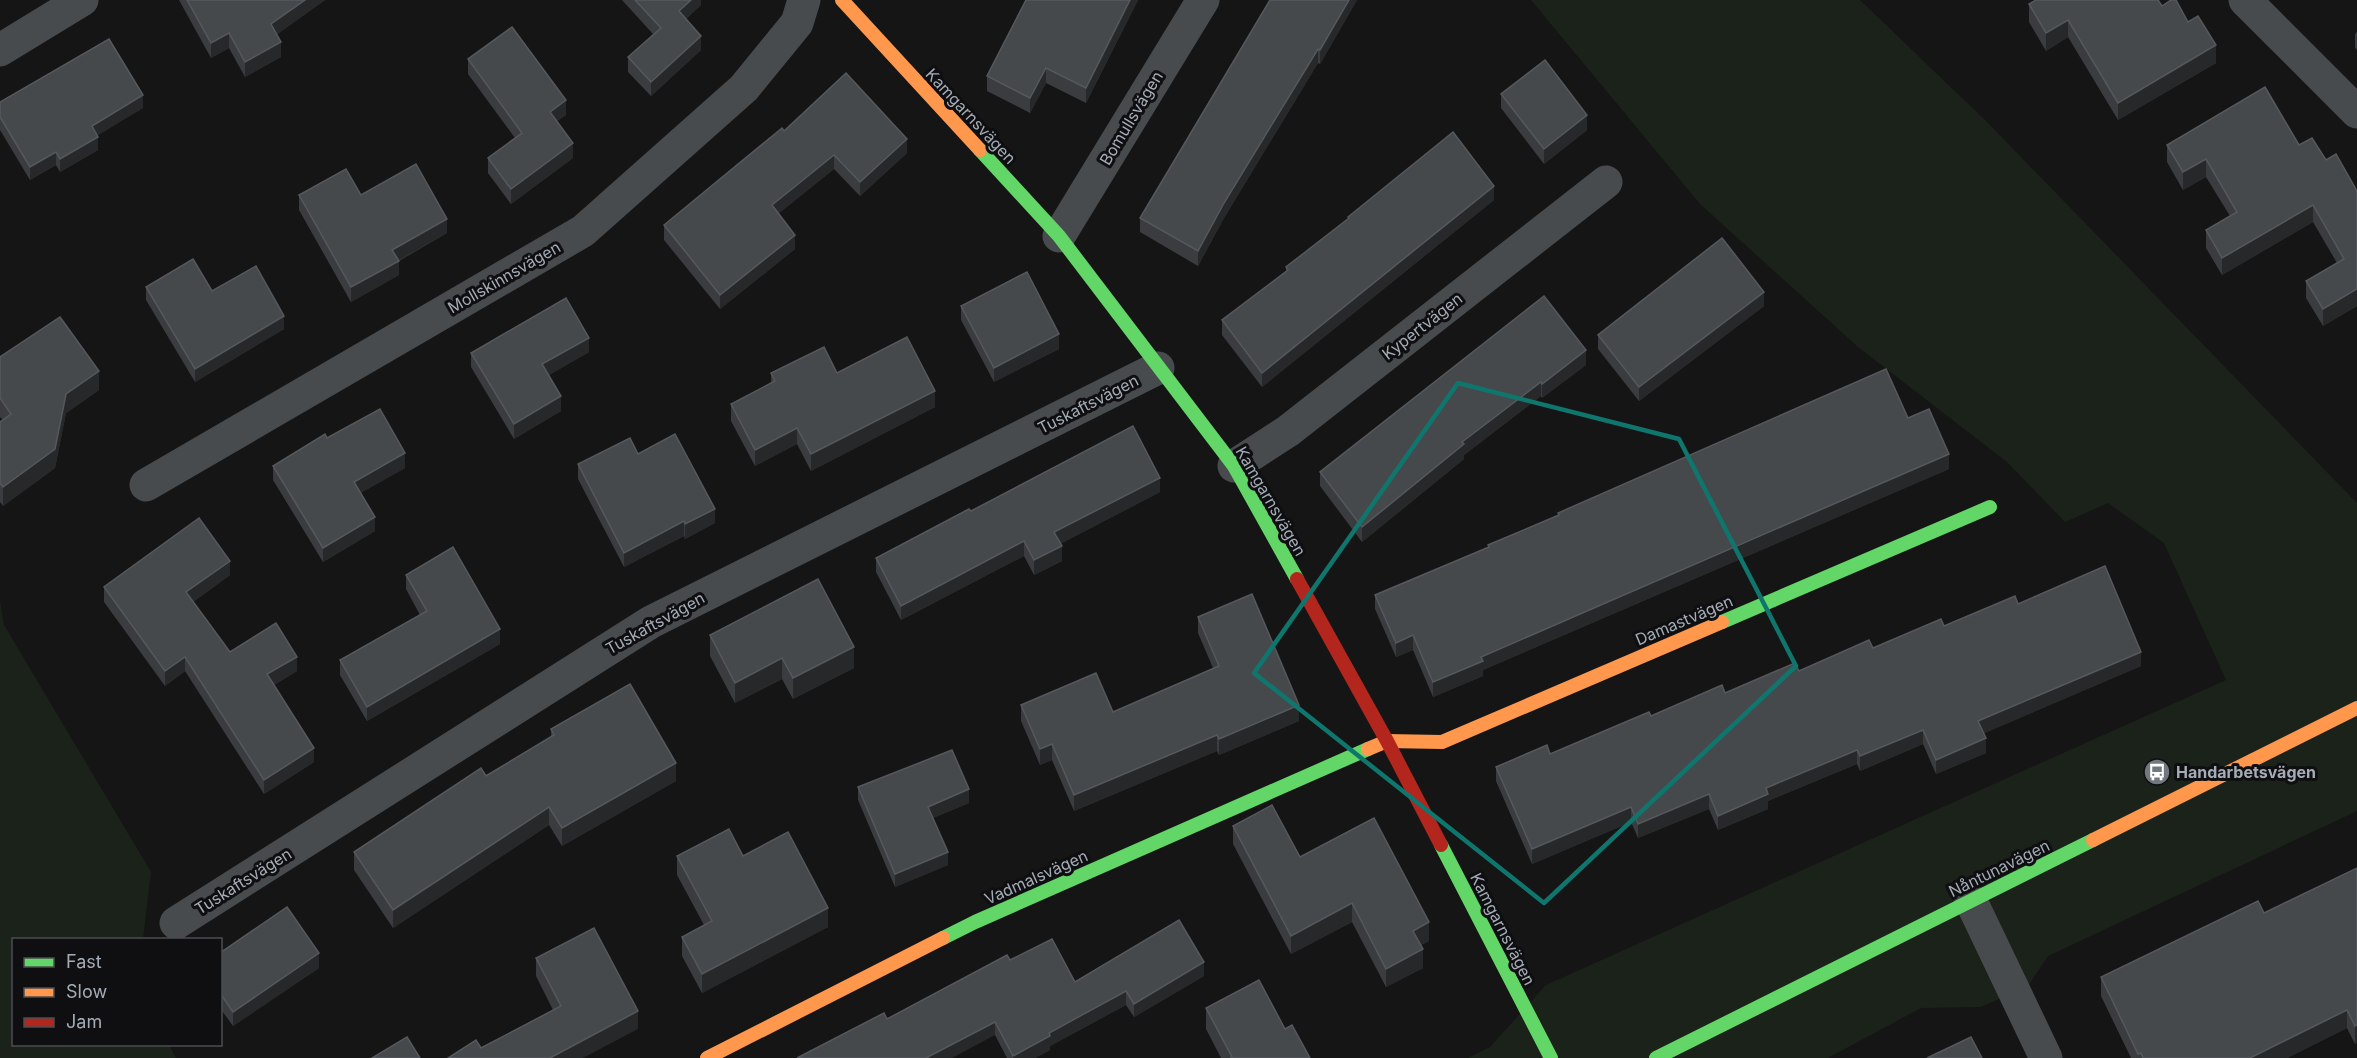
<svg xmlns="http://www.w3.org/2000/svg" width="2357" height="1058" viewBox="0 0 2357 1058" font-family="Inter,sans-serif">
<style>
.green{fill:#1b221a}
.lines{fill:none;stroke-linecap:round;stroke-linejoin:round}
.street{stroke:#484b4e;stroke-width:33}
.fast{stroke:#63d668;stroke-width:14}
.slow{stroke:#ff974d;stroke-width:14}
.jam{stroke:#b3261e;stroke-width:14}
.wall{fill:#3b3c3f}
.shaded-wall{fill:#272829}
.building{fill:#46494c;stroke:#55585d;stroke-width:1.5}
.marked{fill:none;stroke:#0f766e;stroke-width:4.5;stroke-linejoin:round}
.labels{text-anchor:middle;stroke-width:6;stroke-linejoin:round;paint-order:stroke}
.street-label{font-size:16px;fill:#a4adb7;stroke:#0f0f11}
.poi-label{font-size:16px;font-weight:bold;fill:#a4adb7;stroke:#0f0f11;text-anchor:start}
</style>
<rect width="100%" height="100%" fill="#151515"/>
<g class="green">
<path d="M 1531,0 L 1860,0 L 1987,122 L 2357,503 L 2357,811 L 2048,956 L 2028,986 L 1981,1007 L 1921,1008 L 1828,1058 L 1468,1058 L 1490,1047 L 1546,985 L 2226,680 L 2164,543 L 2108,503 L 2065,522 L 2007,462 L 1858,347 L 1700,204 Z"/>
<path d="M 0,601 L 4,625 L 151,872 L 143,939 L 14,940 L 14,1044 L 169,1045 L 176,1058 L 0,1058 Z"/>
</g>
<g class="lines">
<g class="street">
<path d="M 2245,0 L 2357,112"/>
<path d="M 0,50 L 82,0"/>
<path d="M 1059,236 L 1203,0"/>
<path d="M 1234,466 L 1288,431 L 1606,182"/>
<path d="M 146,485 L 583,231 L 744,88 L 797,23 L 804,0"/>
<path d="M 1971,901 L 2046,1058"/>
<path d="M 176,923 L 651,622 L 1158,368"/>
</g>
<g class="fast">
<path d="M 980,150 L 1059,236 L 1234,466 L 1297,579"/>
<path d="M 1722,622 L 1990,507"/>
<path d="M 1441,845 L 1551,1058"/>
<path d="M 943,938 L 975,922 L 1368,749"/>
<path d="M 1656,1058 L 2093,840"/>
</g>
<g class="slow">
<path d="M 842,0 L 980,150"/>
<path d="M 1368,749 L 1387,741 L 1442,742 L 1722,622"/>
<path d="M 2093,840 L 2357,708"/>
<path d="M 707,1058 L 943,938"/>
</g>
<path class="jam" d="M 1297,579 L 1387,741 L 1441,845"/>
</g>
<g class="wall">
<path d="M 179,0 L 325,0 L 277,34 L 281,57 L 245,77 L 229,48 L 211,58 Z"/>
<path d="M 622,0 L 701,0 L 701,5 L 686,19 L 701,50 L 651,96 L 628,72 L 628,57 L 653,34 Z"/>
<path d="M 1026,0 L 1138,0 L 1086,103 L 1046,83 L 1030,113 L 987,91 L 987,76 Z"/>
<path d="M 1357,0 L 1320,64 L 1318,63 L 1224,218 L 1198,266 L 1140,232 L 1140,218 Z"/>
<path d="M 2029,4 L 2162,6 L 2188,22 L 2216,63 L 2118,120 L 2068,37 L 2046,51 L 2029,22 Z"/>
<path d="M 2357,32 L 2357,50 L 2355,48 L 2355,34 Z"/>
<path d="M 468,59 L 566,115 L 557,121 L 573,158 L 511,204 L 488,173 L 488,158 L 515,138 L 468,74 Z"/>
<path d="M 1501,94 L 1587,130 L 1544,164 L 1501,108 Z"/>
<path d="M 0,102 L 143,108 L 97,135 L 98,150 L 60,172 L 56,165 L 30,180 L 0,130 Z"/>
<path d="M 784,131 L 907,153 L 860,196 L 834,169 L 779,213 L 795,249 L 720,309 L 664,240 L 664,225 Z"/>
<path d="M 2167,145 L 2299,145 L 2326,160 L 2357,191 L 2357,306 L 2323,326 L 2306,298 L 2306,281 L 2337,263 L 2313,222 L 2222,275 L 2206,248 L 2206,230 L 2230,216 L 2206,177 L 2183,190 L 2167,162 Z"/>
<path d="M 299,195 L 361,195 L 447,233 L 399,261 L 399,275 L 351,302 L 299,210 Z"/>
<path d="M 1494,200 L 1262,387 L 1222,335 L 1222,320 L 1286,271 L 1286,267 L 1348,220 L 1348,217 Z"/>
<path d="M 146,287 L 212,291 L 284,329 L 195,382 L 146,300 Z"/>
<path d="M 1544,296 L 1586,365 L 1542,398 L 1541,396 L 1464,455 L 1464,459 L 1362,542 L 1320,486 L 1320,472 Z"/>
<path d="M 961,306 L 1059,349 L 994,382 L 961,320 Z"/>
<path d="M 1764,306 L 1639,401 L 1598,349 L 1598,335 Z"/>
<path d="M 589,352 L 549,375 L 561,411 L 514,439 L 471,367 L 471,353 Z"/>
<path d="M 0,357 L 99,390 L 66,413 L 55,468 L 3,506 L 0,502 L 0,422 L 3,420 L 0,417 Z"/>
<path d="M 771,373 L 837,373 L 935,407 L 811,471 L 797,444 L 755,466 L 731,421 L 731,404 L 771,383 Z"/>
<path d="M 327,438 L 405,468 L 360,493 L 375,531 L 323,562 L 273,480 L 273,466 Z"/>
<path d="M 638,454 L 715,523 L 685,539 L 684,536 L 624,567 L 578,479 L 578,464 Z"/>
<path d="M 1949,469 L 1483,670 L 1483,676 L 1433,697 L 1413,650 L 1396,657 L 1375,609 L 1375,595 L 1488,547 L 1488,545 L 1558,515 L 1558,513 Z"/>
<path d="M 1160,492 L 1060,544 L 1062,561 L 1034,575 L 1024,556 L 901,620 L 876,572 L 876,558 L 971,511 Z"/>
<path d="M 230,575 L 193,602 L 230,652 L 297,671 L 274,685 L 314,762 L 264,794 L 185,671 L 165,686 L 104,602 L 104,587 Z"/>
<path d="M 406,575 L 500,644 L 367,721 L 340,675 L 340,660 L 420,615 L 406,589 Z"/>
<path d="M 2018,604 L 2141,666 L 1984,733 L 1986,753 L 1936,774 L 1923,744 L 1860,771 L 1857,764 L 1768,801 L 1768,809 L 1718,830 L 1709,809 L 1638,838 L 1631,822 L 1532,864 L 1496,781 L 1496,767 L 1550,754 L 1651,716 Z"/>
<path d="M 1198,617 L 1299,721 L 1219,755 L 1217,751 L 1074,811 L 1052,760 L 1040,765 L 1021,721 L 1021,705 L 1113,712 L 1213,668 L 1198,633 Z"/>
<path d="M 710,635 L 854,668 L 793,699 L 782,679 L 735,703 L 710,656 Z"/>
<path d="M 551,729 L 676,781 L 562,846 L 549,825 L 393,928 L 354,870 L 354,852 L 551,737 Z"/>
<path d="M 858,787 L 969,803 L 933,818 L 948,865 L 895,887 L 858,800 Z"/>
<path d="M 1233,826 L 1300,857 L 1429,941 L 1421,945 L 1423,968 L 1386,987 L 1352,922 L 1291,954 L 1233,844 Z"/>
<path d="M 677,856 L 743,856 L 828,927 L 702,993 L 682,956 L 682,937 L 704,925 L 677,875 Z"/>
<path d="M 2357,868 L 2357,1043 L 2355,1044 L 2347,1028 L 2287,1058 L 2131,1058 L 2101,996 L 2101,977 L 2264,913 Z"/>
<path d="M 220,953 L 319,968 L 233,1026 L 220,1008 Z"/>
<path d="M 536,958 L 638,1029 L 481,1048 L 553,1010 L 536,976 Z"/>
<path d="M 1010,960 L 1075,982 L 1204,976 L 1134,1017 L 1126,1005 L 1050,1046 L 1050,1050 L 1035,1058 L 1007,1058 L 995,1035 L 887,1019 Z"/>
<path d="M 1206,1008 L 1285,1029 L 1310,1058 L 1221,1058 L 1206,1029 Z"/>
</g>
<g class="shaded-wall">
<path d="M 305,0 L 325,0 L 271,39 L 271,24 Z"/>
<path d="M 691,0 L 701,0 L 701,5 L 679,25 L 679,11 Z"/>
<path d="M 1130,0 L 1138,0 L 1086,103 L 1086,88 Z"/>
<path d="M 1349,0 L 1357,0 L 1320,64 L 1320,50 Z"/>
<path d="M 2068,20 L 2068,37 L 2046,51 L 2046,33 Z"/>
<path d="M 229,33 L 229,48 L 211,58 L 211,43 Z"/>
<path d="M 701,36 L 701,50 L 651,96 L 651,82 Z"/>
<path d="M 281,42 L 281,57 L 245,77 L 245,62 Z"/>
<path d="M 2216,45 L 2216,63 L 2118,120 L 2118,103 Z"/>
<path d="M 1318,49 L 1318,63 L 1224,218 L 1198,266 L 1198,251 L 1224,203 Z"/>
<path d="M 1046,68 L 1046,83 L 1030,113 L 1030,98 Z"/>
<path d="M 143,95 L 143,108 L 92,139 L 92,126 Z"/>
<path d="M 566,100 L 566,115 L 550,126 L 550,112 Z"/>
<path d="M 1587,115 L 1587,130 L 1544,164 L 1544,149 Z"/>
<path d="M 98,137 L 98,150 L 60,172 L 60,159 Z"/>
<path d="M 907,139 L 907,153 L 860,196 L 860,182 Z"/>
<path d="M 573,143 L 573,158 L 511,204 L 511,189 Z"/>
<path d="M 56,152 L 56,165 L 30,180 L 30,167 Z"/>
<path d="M 834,155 L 834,169 L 772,219 L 772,205 Z"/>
<path d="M 2206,159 L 2206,177 L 2183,190 L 2183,172 Z"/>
<path d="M 1494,186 L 1494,200 L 1262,387 L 1262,373 Z"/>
<path d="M 2313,205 L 2313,222 L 2222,275 L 2222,258 Z"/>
<path d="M 447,219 L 447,233 L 392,264 L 392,250 Z"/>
<path d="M 795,235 L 795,249 L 720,309 L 720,295 Z"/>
<path d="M 399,261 L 399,275 L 351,302 L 351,287 Z"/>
<path d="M 2357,289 L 2357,306 L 2323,326 L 2323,309 Z"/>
<path d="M 1764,292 L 1764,306 L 1639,401 L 1639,387 Z"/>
<path d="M 284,316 L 284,329 L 195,382 L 195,369 Z"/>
<path d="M 1059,334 L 1059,349 L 994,382 L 994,368 Z"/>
<path d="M 589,338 L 589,352 L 542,379 L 542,364 Z"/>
<path d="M 1586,350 L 1586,365 L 1542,398 L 1542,384 Z"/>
<path d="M 99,371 L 99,390 L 66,413 L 55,468 L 3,506 L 3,487 L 66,394 Z"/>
<path d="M 1541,382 L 1541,396 L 1464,455 L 1464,459 L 1362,542 L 1362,527 L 1462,442 Z"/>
<path d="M 935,391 L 935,407 L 811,471 L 811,454 Z"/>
<path d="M 561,396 L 561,411 L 514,439 L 514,424 Z"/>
<path d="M 797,428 L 797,444 L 755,466 L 755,450 Z"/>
<path d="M 405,453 L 405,468 L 354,497 L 354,482 Z"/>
<path d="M 1949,454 L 1949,469 L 1483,670 L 1483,676 L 1433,697 L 1433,682 L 1481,657 Z"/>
<path d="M 1160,478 L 1160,492 L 1054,547 L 1054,532 Z"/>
<path d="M 715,509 L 715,523 L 685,539 L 685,524 Z"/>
<path d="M 375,517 L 375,531 L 323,562 L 323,548 Z"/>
<path d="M 684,521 L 684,536 L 624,567 L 624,553 Z"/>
<path d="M 1024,541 L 1024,556 L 901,620 L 901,606 Z"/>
<path d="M 1062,546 L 1062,561 L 1034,575 L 1034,560 Z"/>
<path d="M 230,561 L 230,575 L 186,607 L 186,592 Z"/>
<path d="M 500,629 L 500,644 L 367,721 L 367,707 Z"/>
<path d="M 1413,635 L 1413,650 L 1396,657 L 1396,643 Z"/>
<path d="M 854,647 L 854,668 L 793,699 L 793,678 Z"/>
<path d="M 2141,652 L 2141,666 L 1978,736 L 1978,721 Z"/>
<path d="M 185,657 L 185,671 L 165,686 L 165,671 Z"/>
<path d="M 297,657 L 297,671 L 267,689 L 267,674 Z"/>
<path d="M 782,658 L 782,679 L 735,703 L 735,683 Z"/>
<path d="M 1299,705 L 1299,721 L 1219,755 L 1219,739 Z"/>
<path d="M 1923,730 L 1923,744 L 1860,771 L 1860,756 Z"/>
<path d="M 1217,735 L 1217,751 L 1074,811 L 1074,795 Z"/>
<path d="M 1986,738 L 1986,753 L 1936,774 L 1936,760 Z"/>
<path d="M 1052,744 L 1052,760 L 1040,765 L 1040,749 Z"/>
<path d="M 314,748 L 314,762 L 264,794 L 264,780 Z"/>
<path d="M 1857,750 L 1857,764 L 1768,801 L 1768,809 L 1718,830 L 1718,816 L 1766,788 Z"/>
<path d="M 676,763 L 676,781 L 562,846 L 562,828 Z"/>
<path d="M 969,789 L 969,803 L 928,820 L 928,807 Z"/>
<path d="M 1709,794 L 1709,809 L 1638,838 L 1638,824 Z"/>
<path d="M 549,807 L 549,825 L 393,928 L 393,910 Z"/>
<path d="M 1631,807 L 1631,822 L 1532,864 L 1532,849 Z"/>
<path d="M 948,852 L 948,865 L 895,887 L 895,874 Z"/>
<path d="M 1352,903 L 1352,922 L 1291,954 L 1291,936 Z"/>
<path d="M 828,908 L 828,927 L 702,993 L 702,974 Z"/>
<path d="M 1429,922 L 1429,941 L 1413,949 L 1413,931 Z"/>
<path d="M 1423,949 L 1423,968 L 1386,987 L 1386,969 Z"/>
<path d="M 319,953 L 319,968 L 233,1026 L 233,1012 Z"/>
<path d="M 1204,962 L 1204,976 L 1134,1017 L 1134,1004 Z"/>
<path d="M 1126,991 L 1126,1005 L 1050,1046 L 1050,1050 L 1035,1058 L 1013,1058 L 1013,1056 L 1049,1033 Z"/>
<path d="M 2347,1010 L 2347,1028 L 2287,1058 L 2250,1058 Z"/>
<path d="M 638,1011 L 638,1029 L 583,1058 L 550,1058 Z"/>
<path d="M 995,1022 L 995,1035 L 952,1058 L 926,1058 Z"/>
<path d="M 2357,1025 L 2357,1043 L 2355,1044 L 2355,1026 Z"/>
</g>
<g class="building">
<path d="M 187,0 L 305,0 L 271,24 L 281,42 L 245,62 L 229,33 L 211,43 Z"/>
<path d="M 635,0 L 691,0 L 679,11 L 701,36 L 651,82 L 628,57 L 661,28 Z"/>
<path d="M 1026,0 L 1130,0 L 1086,88 L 1046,68 L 1030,98 L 987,76 Z"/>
<path d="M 1270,0 L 1349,0 L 1320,50 L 1318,49 L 1224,203 L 1198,251 L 1140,218 Z"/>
<path d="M 2036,0 L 2158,0 L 2162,6 L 2171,0 L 2176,0 L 2188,22 L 2198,16 L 2216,45 L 2118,103 L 2068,20 L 2046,33 L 2029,4 Z"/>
<path d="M 512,27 L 566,100 L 550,112 L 573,143 L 511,189 L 488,158 L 522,133 L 468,59 Z"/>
<path d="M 109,39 L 143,95 L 92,126 L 98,137 L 60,159 L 56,152 L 30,167 L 0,117 L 0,102 Z"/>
<path d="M 1545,60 L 1587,115 L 1544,149 L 1501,94 Z"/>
<path d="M 846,73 L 907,139 L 860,182 L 834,155 L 772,205 L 795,235 L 720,295 L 664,225 L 782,128 L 784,131 Z"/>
<path d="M 2265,87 L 2299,145 L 2312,138 L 2326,160 L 2336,154 L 2357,191 L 2357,289 L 2323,309 L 2306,281 L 2344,259 L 2313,205 L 2222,258 L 2206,230 L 2237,212 L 2206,159 L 2183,172 L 2167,145 Z"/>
<path d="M 1453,132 L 1494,186 L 1262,373 L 1222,320 L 1288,270 L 1286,267 L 1349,218 L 1348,217 Z"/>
<path d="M 416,164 L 447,219 L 392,250 L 399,261 L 351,287 L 299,195 L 346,169 L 361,195 Z"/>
<path d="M 1722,238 L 1764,292 L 1639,387 L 1598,335 Z"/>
<path d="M 193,259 L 212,291 L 256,266 L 284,316 L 195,369 L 146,287 Z"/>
<path d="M 1027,272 L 1059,334 L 994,368 L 961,306 Z"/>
<path d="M 1544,296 L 1586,350 L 1542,384 L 1541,382 L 1462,442 L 1464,444 L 1362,527 L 1320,472 Z"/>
<path d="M 566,298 L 589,338 L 542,364 L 561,396 L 514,424 L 471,353 Z"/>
<path d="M 60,317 L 99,371 L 66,394 L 55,449 L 3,487 L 0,483 L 0,422 L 11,414 L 0,398 L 0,357 Z"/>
<path d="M 907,337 L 935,391 L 811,454 L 797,428 L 755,450 L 731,404 L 775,381 L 771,373 L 824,347 L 837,373 Z"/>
<path d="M 1886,369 L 1908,418 L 1929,409 L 1949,454 L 1481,657 L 1483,661 L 1433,682 L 1413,635 L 1396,643 L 1375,595 L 1489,547 L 1488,545 L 1559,515 L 1558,513 Z"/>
<path d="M 380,409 L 405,453 L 354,482 L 375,517 L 323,548 L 273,466 L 325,434 L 327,438 Z"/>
<path d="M 1133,426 L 1160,478 L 1054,532 L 1062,546 L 1034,560 L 1024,541 L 901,606 L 876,558 L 969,509 L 971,511 Z"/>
<path d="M 675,434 L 715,509 L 685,524 L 684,521 L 624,553 L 578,464 L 630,438 L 638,454 Z"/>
<path d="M 199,518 L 230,561 L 186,592 L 230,652 L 276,623 L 297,657 L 267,674 L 314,748 L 264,780 L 185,657 L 165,671 L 104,587 Z"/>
<path d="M 453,547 L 500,629 L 367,707 L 340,660 L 427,611 L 406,575 Z"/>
<path d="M 2105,566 L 2141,652 L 1978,721 L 1986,738 L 1936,760 L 1923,730 L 1860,756 L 1857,750 L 1766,788 L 1768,794 L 1718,816 L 1709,794 L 1638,824 L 1631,807 L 1532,849 L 1496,767 L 1547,745 L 1550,754 L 1649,712 L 1651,716 L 1722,685 L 1725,693 L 1795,663 L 1799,671 L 1869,640 L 1873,648 L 1941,619 L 1944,626 L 2015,596 L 2018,604 Z"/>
<path d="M 818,579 L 854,647 L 793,678 L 782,658 L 735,683 L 710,635 Z"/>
<path d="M 1252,594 L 1299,705 L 1219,739 L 1217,735 L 1074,795 L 1052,744 L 1040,749 L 1021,705 L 1096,673 L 1113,712 L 1219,666 L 1198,617 Z"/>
<path d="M 630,684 L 676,763 L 562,828 L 549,807 L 393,910 L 354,852 L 481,768 L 486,776 L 554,735 L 551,729 Z"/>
<path d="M 952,750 L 969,789 L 928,807 L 948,852 L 895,874 L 858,787 Z"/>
<path d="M 1272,805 L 1300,857 L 1374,818 L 1429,922 L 1413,931 L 1423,949 L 1386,969 L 1352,903 L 1291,936 L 1233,826 Z"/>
<path d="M 729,829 L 743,856 L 788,832 L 828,908 L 702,974 L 682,937 L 712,921 L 677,856 Z"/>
<path d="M 2357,868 L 2357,1025 L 2355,1026 L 2347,1010 L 2250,1058 L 2143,1058 L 2141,1053 L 2138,1054 L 2101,977 L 2258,901 L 2264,913 Z"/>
<path d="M 287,907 L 319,953 L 233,1012 L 220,993 L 220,953 Z"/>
<path d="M 1179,920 L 1204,962 L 1134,1004 L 1126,991 L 1049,1033 L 1050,1036 L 1013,1056 L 995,1022 L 926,1058 L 797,1058 L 884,1013 L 887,1019 L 1007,955 L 1010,960 L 1052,939 L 1075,982 Z"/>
<path d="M 594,928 L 638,1011 L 550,1058 L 448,1058 L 476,1040 L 481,1048 L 561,1006 L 536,958 Z"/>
<path d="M 1259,980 L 1285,1029 L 1292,1025 L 1310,1058 L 1230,1058 L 1232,1057 L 1206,1008 Z"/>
<path d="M 407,1037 L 420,1058 L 372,1058 Z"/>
<path d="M 1971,1037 L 1982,1058 L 1927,1058 Z"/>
</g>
<path class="marked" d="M 1458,383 L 1679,439 L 1796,666 L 1544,903 L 1254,673 Z"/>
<defs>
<symbol id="bus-disc" viewBox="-11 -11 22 22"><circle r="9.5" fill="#72787e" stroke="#0f0f11"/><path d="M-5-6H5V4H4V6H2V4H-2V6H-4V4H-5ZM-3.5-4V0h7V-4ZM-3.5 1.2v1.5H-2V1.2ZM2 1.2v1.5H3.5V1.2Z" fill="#fff"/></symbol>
</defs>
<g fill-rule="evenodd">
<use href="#bus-disc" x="2142" y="757" width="30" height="30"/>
</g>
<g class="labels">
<g class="street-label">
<text transform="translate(971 116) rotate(47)" y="6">Kamgarnsvägen</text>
<text transform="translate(1131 118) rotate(-59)" y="6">Bomullsvägen</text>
<text transform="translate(504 277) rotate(-30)" y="6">Mollskinnsvägen</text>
<text transform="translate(1422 326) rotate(-38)" y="6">Kypertvägen</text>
<text transform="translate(1088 404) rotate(-27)" y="6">Tuskaftsvägen</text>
<text transform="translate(1271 501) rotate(60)" y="6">Kamgarnsvägen</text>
<text transform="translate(1684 620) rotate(-23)" y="6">Damastvägen</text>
<text transform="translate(655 623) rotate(-29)" y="6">Tuskaftsvägen</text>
<text transform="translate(1999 868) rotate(-26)" y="6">Nåntunavägen</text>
<text transform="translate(1036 877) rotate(-24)" y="6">Vadmalsvägen</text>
<text transform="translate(243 881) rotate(-32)" y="6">Tuskaftsvägen</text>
<text transform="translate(1503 929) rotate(63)" y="6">Kamgarnsvägen</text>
</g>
<g class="poi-label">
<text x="2176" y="778">Handarbetsvägen</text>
</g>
</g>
<rect x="12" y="938" width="210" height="108" fill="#0f0f11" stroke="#4b4e53" stroke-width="1.5"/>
<rect x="24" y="958" width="30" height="9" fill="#63d668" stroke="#4b4e53" stroke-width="1.5"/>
<text x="66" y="968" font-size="18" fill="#a4adb7">Fast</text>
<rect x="24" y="988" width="30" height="9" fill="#ff974d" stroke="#4b4e53" stroke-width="1.5"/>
<text x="66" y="998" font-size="18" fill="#a4adb7">Slow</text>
<rect x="24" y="1018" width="30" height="9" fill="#b3261e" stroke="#4b4e53" stroke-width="1.5"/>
<text x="66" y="1028" font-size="18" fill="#a4adb7">Jam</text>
</svg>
